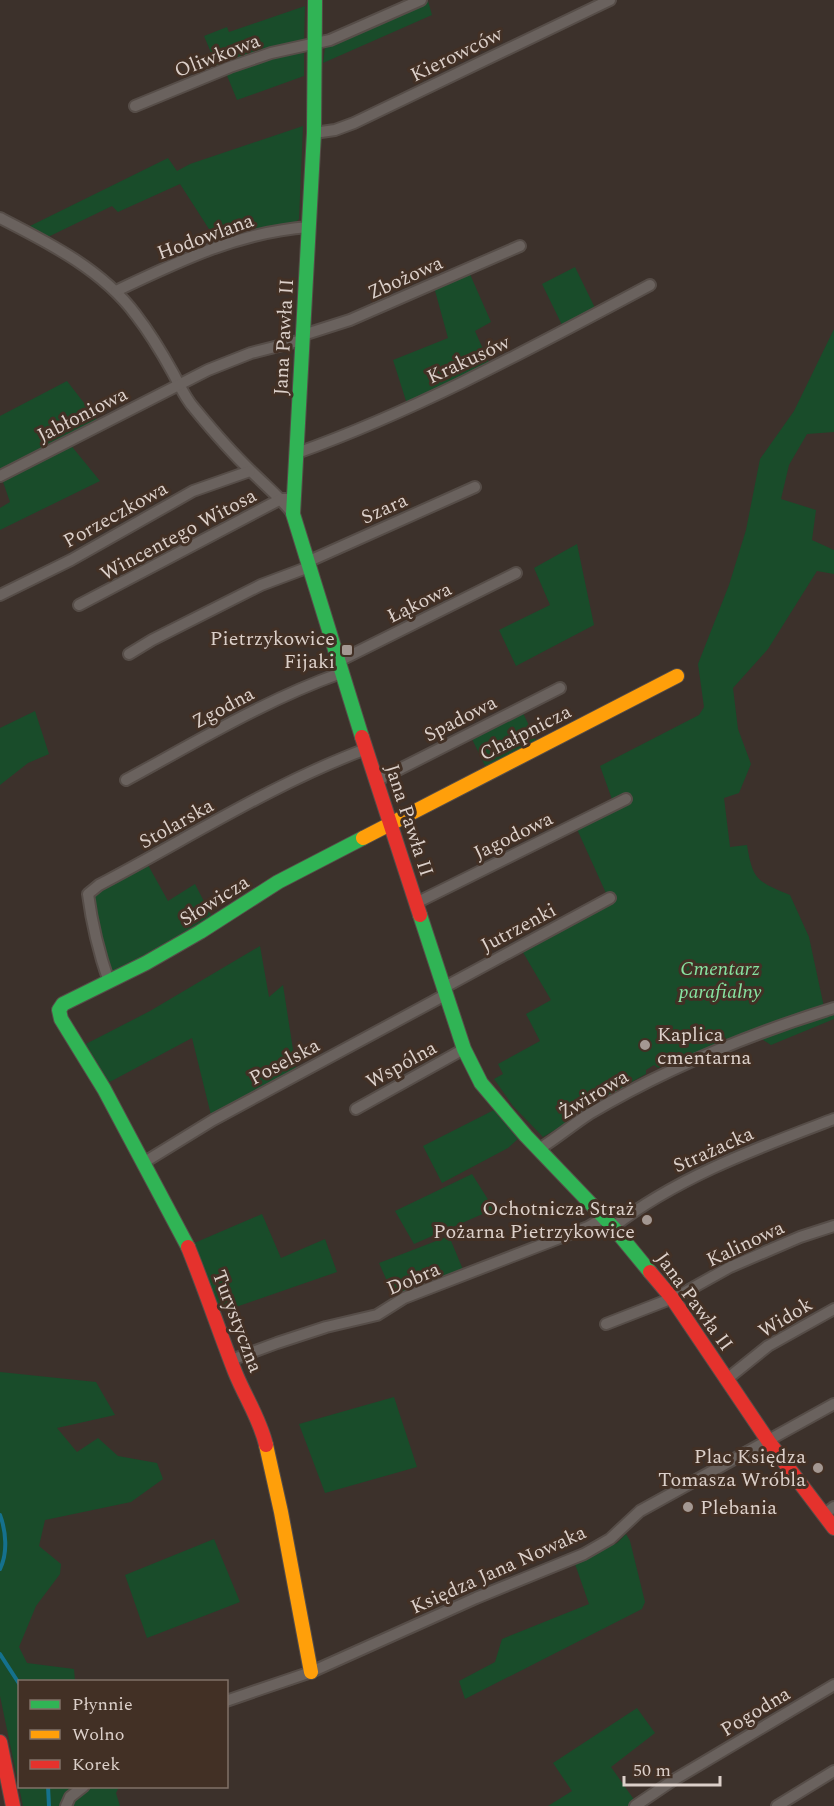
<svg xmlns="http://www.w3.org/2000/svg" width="834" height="1806" viewBox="0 0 834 1806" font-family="Spectral,serif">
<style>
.green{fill:#194c2a}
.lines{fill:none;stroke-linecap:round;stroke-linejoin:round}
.stream{stroke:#15718d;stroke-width:4}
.street-casing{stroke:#564d48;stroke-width:14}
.fast-casing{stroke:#564d48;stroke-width:16}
.slow-casing{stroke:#564d48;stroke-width:16}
.jam-casing{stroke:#564d48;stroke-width:16}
.street{stroke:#6a625e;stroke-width:10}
.fast{stroke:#30b455;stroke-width:14}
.slow{stroke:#ff9f0a;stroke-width:14}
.jam{stroke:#e5322d;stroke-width:14}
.poi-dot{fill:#a49892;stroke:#423025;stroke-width:2}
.labels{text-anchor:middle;stroke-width:6;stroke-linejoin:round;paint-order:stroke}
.street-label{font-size:20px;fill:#dcd0ca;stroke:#423025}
.poi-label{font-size:20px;fill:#dcd0ca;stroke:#423025;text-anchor:end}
.park-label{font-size:20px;font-style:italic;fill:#87e3a1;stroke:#423025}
</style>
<rect width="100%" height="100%" fill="#3c312b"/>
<g class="green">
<path d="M 428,1 L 432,15 L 323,63 L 325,48 L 328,44 Z"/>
<path d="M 305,6 L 304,42 L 218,69 L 204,36 L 227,27 L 229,32 Z"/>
<path d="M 304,49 L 304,76 L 237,100 L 226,73 L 271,56 Z"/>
<path d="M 303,126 L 299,219 L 296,222 L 218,243 L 180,184 L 118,212 L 112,206 L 48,237 L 30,226 L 168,158 L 177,171 L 190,164 Z"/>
<path d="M 575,267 L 596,310 L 563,327 L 542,284 Z"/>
<path d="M 469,272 L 491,322 L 475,331 L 490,365 L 407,404 L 393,360 L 448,338 L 434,287 Z"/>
<path d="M 834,329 L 834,432 L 807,434 L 789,465 L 781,499 L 816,510 L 812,540 L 834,550 L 834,574 L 817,571 L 768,649 L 733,688 L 738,729 L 751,764 L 739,793 L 724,798 L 730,847 L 747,845 C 753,881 757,881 790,895 L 809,937 L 824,1007 L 693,1058 L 688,1053 L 658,1068 L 654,1065 L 646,1070 L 646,1074 C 611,1093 578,1117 543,1137 L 513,1106 L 494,1079 L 503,1074 L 498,1064 L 540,1041 L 526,1014 L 551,1000 L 521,949 L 610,902 L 576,827 L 613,802 L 600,766 L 699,715 L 704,707 L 698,664 L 729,585 L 746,530 L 760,459 L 794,411 Z"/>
<path d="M 67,381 L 98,421 L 0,471 L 0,416 Z"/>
<path d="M 69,443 L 100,481 L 0,530 L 0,508 L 10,502 L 2,479 Z"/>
<path d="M 577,544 L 594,625 L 516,666 L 499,630 L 550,605 L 534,568 Z"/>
<path d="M 35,711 L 49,754 L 28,763 L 0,785 L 0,728 Z"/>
<path d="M 522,711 L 538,744 L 487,770 L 471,737 Z"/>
<path d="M 148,865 L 168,901 L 195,884 L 213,919 L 120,973 L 113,972 L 98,930 L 94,894 Z"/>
<path d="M 260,946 L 269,997 L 283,985 L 296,1069 L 211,1115 L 192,1038 L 106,1084 L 82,1046 L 150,1011 Z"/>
<path d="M 834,1011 L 834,1019 L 771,1045 L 760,1038 Z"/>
<path d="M 494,1110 L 520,1137 L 508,1148 L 442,1183 L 423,1146 Z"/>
<path d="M 472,1174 L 494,1209 L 414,1244 L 395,1211 Z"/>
<path d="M 262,1214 L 281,1258 L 325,1239 L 337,1272 L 236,1307 L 224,1310 L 217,1309 L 192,1244 Z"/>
<path d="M 449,1236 L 464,1272 L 394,1297 L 379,1263 Z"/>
<path d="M 0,1372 L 96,1382 L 115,1415 L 57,1428 L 77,1452 L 98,1438 L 118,1456 L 157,1463 L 163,1479 L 131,1502 L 45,1520 L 39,1546 L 61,1564 L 60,1574 L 36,1606 L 19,1647 L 27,1663 L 74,1669 L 75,1681 L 20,1682 L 20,1786 L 119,1787 L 116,1793 L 120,1806 L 23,1806 L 0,1696 Z"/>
<path d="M 394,1397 L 417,1467 L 325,1493 L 299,1424 Z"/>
<path d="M 626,1534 L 630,1541 L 645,1602 L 642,1609 L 465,1699 L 459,1681 L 495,1662 L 502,1639 L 589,1604 L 575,1564 L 617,1543 Z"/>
<path d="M 214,1539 L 240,1602 L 147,1638 L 125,1575 Z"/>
<path d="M 637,1708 L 655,1733 L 611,1767 L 635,1801 L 628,1806 L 548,1806 L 572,1791 L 553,1763 Z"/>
</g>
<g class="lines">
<g class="stream">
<path d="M 0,1515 C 6,1531 8,1553 0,1569"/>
<path d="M 0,1654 L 20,1685"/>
<path d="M 48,1786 L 49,1806"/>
</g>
<defs>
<g id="street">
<path d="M 135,106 L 230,67 L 271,53 L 330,40 L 421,0"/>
<path d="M 314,133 L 335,130 L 354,123 L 610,0"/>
<path d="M 0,218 C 49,243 103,270 136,315 C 150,333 162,353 173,373 C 179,384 185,398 194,408 C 212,430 231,452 252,472 C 266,486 281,498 293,514"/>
<path d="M 116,291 C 179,261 239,232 309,227"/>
<path d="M 303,335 L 350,320 L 520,246"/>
<path d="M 297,453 C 420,409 535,346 650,285"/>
<path d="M 0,476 L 208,370 L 251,353 L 302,340"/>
<path d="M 307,562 L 475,487"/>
<path d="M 0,595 L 71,560 L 193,491 L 250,471"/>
<path d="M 79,605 L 281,499 L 288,499"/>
<path d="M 129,654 L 152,640 L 261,585 L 309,567"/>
<path d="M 337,662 L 516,573"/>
<path d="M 126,780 C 196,742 265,700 341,673"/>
<path d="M 376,781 L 560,688"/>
<path d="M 416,903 L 626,799"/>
<path d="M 109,982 C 99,953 92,925 88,894 L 99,885 C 187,839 272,784 366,749"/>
<path d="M 443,988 L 610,898"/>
<path d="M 356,1109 L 464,1049"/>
<path d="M 539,1149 C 557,1138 572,1125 589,1114 C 665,1069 750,1034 834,1008"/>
<path d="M 143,1163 L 213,1120 L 445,995"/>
<path d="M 613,1227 C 679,1176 758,1148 834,1119"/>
<path d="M 606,1324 L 678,1296 L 730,1267 L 800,1237 L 834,1226"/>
<path d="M 231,1360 L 277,1343 L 326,1327 L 377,1315 L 404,1298 L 588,1227 L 605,1217"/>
<path d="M 727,1379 L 768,1346 L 834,1309"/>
<path d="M 823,1515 L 834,1507"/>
<path d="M 226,1701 L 311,1672 L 476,1598 L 584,1554 L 610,1539 L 640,1511 L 834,1404"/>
<path d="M 66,1806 L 70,1797 L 84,1786"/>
<path d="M 635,1806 L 672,1781 L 834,1685"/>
<path d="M 777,1806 L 834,1771"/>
</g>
<g id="fast">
<path d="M 315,0 L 314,133 L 293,514 L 362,737"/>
<path d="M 420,915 L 464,1049 L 481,1083 L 526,1136 L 613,1227 L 650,1272"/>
<path d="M 188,1247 L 104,1089 L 61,1019 L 59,1010 L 63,1004 L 146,963 L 200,932 L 278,882 L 363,838"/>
</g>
<g id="slow">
<path d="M 363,838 L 677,676"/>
<path d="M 266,1445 L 281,1512 L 311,1672"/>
</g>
<g id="jam">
<path d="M 362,737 L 420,915"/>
<path d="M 188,1247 C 205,1289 219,1331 235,1372 C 245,1397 260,1419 266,1445"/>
<path d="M 650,1272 L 672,1298 L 769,1442 L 834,1528"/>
<path d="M 0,1742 L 13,1806"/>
</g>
</defs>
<use href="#street" class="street-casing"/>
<use href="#fast" class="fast-casing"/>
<use href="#slow" class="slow-casing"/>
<use href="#jam" class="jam-casing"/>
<use href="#street" class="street"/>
<use href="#fast" class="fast"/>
<use href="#slow" class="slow"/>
<use href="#jam" class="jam"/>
</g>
<g class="poi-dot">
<rect x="341" y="644" width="12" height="12" rx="3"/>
<circle cx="645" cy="1045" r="6"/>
<circle cx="647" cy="1220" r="6"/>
<circle cx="818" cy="1468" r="6"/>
<circle cx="688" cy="1507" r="6"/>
</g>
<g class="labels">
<g class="street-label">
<text transform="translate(456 54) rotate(-26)" y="7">Kierowców</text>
<text transform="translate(217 55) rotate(-21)" y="7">Oliwkowa</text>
<text transform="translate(205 236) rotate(-20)" y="7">Hodowlana</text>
<text transform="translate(405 277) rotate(-24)" y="7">Zbożowa</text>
<text transform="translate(283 337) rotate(-87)" y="7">Jana Pawła II</text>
<text transform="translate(468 359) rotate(-25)" y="7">Krakusów</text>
<text transform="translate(82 414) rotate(-27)" y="7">Jabłoniowa</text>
<text transform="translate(384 508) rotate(-24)" y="7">Szara</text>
<text transform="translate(115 514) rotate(-29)" y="7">Porzeczkowa</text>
<text transform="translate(178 534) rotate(-28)" y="7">Wincentego Witosa</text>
<text transform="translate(419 602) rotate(-26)" y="7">Łąkowa</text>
<text transform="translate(223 707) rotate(-28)" y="7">Zgodna</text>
<text transform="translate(460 718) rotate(-27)" y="7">Spadowa</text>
<text transform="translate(525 732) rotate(-27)" y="7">Chałpnicza</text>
<text transform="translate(410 820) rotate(72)" y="7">Jana Pawła II</text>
<text transform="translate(176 823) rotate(-29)" y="7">Stolarska</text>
<text transform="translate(513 835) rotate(-26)" y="7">Jagodowa</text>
<text transform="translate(214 900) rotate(-32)" y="7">Słowicza</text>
<text transform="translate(518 927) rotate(-28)" y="7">Jutrzenki</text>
<text transform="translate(284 1061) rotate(-28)" y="7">Poselska</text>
<text transform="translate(401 1064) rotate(-29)" y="7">Wspólna</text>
<text transform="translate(593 1094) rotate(-31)" y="7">Żwirowa</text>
<text transform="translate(713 1149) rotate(-24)" y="7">Strażacka</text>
<text transform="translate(745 1243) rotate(-25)" y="7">Kalinowa</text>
<text transform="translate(413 1278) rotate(-23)" y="7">Dobra</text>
<text transform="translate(695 1301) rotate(54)" y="7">Jana Pawła II</text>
<text transform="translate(785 1317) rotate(-31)" y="7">Widok</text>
<text transform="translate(238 1321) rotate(69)" y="7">Turystyczna</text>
<text transform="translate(498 1569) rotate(-24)" y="7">Księdza Jana Nowaka</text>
<text transform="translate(755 1711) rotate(-31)" y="7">Pogodna</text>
</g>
<g class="poi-label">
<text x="335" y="645">Pietrzykowice<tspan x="335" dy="23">Fijaki</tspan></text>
<text x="657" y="1041" text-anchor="start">Kaplica<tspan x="657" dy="23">cmentarna</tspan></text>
<text x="635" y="1215">Ochotnicza Straż<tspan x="635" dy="23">Pożarna Pietrzykowice</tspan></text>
<text x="806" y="1463">Plac Księdza<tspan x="806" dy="23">Tomasza Wróbla</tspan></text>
<text x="700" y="1514" text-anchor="start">Plebania</text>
</g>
<g class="park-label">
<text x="720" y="975">Cmentarz<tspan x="720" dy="23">parafialny</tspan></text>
</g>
</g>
<rect x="18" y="1680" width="210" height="108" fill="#423025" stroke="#807067" stroke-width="1.5"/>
<rect x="30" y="1700" width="30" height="9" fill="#30b455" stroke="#807067" stroke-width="1.5"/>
<text x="72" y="1710" font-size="18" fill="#dcd0ca">Płynnie</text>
<rect x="30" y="1730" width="30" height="9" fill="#ff9f0a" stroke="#807067" stroke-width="1.5"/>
<text x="72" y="1740" font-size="18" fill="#dcd0ca">Wolno</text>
<rect x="30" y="1760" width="30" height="9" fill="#e5322d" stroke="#807067" stroke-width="1.5"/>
<text x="72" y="1770" font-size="18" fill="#dcd0ca">Korek</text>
<path d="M624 1776v9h96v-9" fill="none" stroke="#dcd0ca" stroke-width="3"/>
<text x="633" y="1776" font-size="18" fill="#dcd0ca" stroke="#423025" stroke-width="4.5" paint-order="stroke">50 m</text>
</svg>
